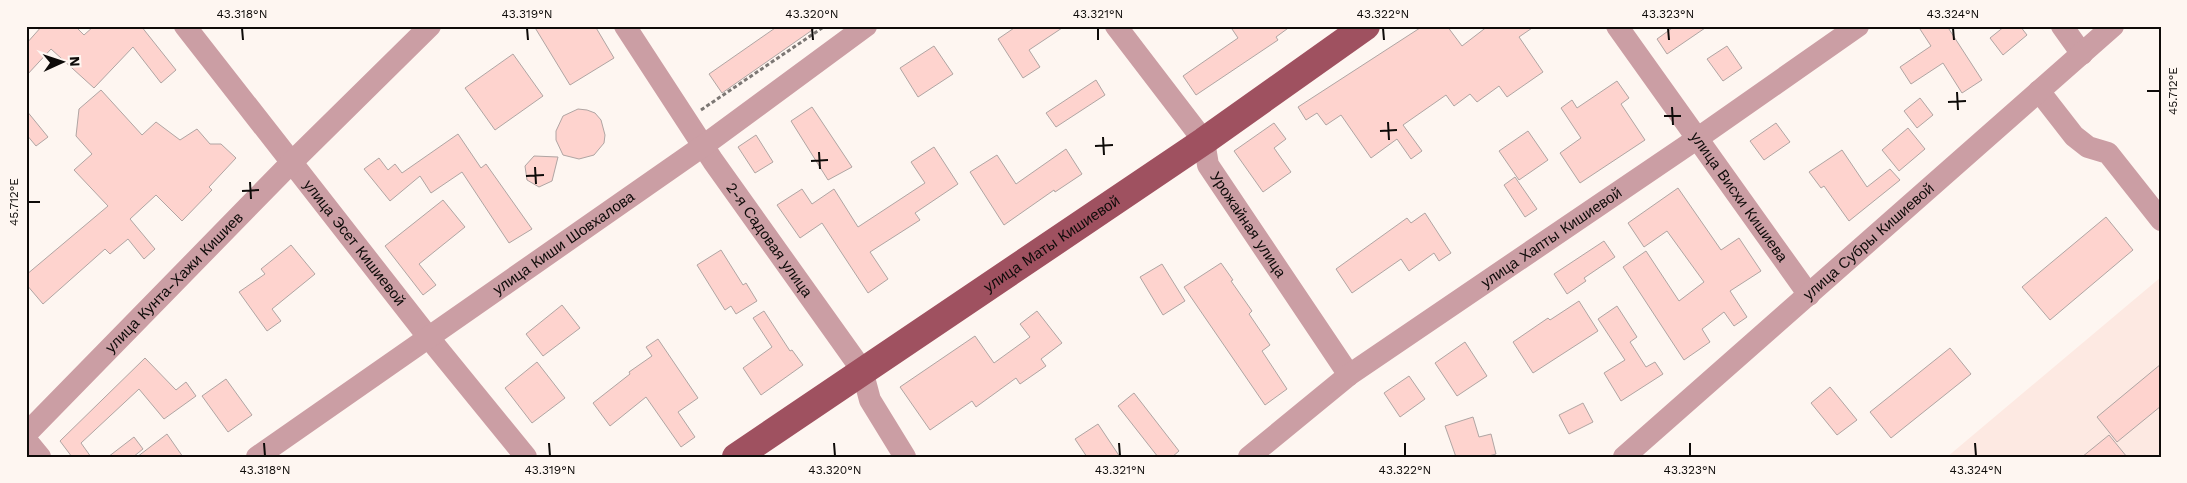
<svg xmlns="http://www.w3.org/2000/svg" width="2187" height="483" viewBox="0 0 2187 483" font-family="'Work Sans',sans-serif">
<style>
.education{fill:#fde9e2}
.building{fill:#fed3ce;stroke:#b0a5a3}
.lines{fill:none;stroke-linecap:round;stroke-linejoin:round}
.path{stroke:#7c7774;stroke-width:3;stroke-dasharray:4 2.5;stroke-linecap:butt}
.minor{stroke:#cb9ea4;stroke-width:22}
.major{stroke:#9f5160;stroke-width:28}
.ticks{fill:none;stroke:#0e0b09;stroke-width:2}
.labels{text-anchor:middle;stroke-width:4;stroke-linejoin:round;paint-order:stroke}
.street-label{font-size:15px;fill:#0e0b09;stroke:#fef6f1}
.neatline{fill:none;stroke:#0e0b09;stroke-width:2}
.ticks-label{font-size:12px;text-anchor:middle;fill:#0e0b09}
</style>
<rect width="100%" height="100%" fill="#fef6f1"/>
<path class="education" d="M 2161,277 L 2161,457 L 1947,457 Z"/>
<g class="building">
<path d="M 42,26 L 75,26 L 84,35 L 94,26 L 141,26 L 176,70 L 161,83 L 133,47 L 94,88 L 51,49 L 26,76 L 26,44 Z"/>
<path d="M 534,26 L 595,26 L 614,58 L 570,85 Z"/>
<path d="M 778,26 L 818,26 L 722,93 L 709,74 Z"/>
<path d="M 1017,26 L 1065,26 L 1029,50 L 1040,67 L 1023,78 L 998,39 Z"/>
<path d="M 1230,26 L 1291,26 L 1276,37 L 1278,40 L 1196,95 L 1183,76 L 1238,38 Z"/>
<path d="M 1423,26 L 1447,26 L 1462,46 L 1488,26 L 1535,26 L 1519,37 L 1543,72 L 1507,97 L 1499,86 L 1477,102 L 1470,94 L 1454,106 L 1446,95 L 1403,125 L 1422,151 L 1411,159 L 1397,139 L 1371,158 L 1341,115 L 1326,125 L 1317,113 L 1306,120 L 1298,107 Z"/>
<path d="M 1675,26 L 1708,26 L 1667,54 L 1657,39 Z"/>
<path d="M 1918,26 L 1947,26 L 1982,80 L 1962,93 L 1943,63 L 1911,84 L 1900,67 L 1931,46 Z"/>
<path d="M 2005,26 L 2020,26 L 2027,35 L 2003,55 L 1990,38 Z"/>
<path d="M 934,46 L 953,74 L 918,97 L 900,68 Z"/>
<path d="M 1727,46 L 1742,68 L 1723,81 L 1707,59 Z"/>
<path d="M 513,54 L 543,96 L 495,130 L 465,88 Z"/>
<path d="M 1096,80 L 1105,95 L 1056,127 L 1046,113 Z"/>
<path d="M 1617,81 L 1629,98 L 1621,104 L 1645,140 L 1580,183 L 1560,153 L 1581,138 L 1561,108 L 1572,100 L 1577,108 Z"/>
<path d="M 101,90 L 142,135 L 156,122 L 180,140 L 197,129 L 210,144 L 221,144 L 236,158 L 209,187 L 212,190 L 182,221 L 156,195 L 130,219 L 155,249 L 144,259 L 128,239 L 110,254 L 105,249 L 43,304 L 26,284 L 26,275 L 108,206 L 74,170 L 92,154 L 76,136 L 79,109 Z"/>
<path d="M 1920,98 L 1933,115 L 1917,128 L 1904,111 Z"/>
<path d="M 812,107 L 852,167 L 828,180 L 791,121 Z"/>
<path d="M 578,109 L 587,110 L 595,113 L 601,120 L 605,135 L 604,143 L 594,155 L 579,159 L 563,155 L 556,140 L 556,131 L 563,116 Z"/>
<path d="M 26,110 L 48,137 L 36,146 L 26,134 Z"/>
<path d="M 1274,123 L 1286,139 L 1274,148 L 1291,172 L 1263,192 L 1234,151 Z"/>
<path d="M 1776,123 L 1790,142 L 1764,160 L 1750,141 Z"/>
<path d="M 1908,128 L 1925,149 L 1899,171 L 1882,150 Z"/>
<path d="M 1528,131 L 1548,160 L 1519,180 L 1499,151 Z"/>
<path d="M 458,134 L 481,168 L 486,164 L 532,229 L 509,243 L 462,172 L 431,193 L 420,176 L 390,201 L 364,169 L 379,158 L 388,170 L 395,164 L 402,173 Z"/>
<path d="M 756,135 L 773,162 L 755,173 L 738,147 Z"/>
<path d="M 934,147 L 958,184 L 915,213 L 920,220 L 870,252 L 888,279 L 868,293 L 822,223 L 800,238 L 777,205 L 802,189 L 812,204 L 834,189 L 858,227 L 925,183 L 911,162 Z"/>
<path d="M 1066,149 L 1082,174 L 1055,192 L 1054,190 L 1004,225 L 970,172 L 997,155 L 1016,184 Z"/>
<path d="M 1842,150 L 1867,187 L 1890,169 L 1900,180 L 1849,221 L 1824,186 L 1821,188 L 1809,172 Z"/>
<path d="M 534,156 L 558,157 L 552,181 L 539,187 L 527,180 L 525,166 Z"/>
<path d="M 1515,177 L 1537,209 L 1525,217 L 1504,185 Z"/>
<path d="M 1678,188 L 1721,250 L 1739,238 L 1761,271 L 1730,291 L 1747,317 L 1734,326 L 1724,312 L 1702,329 L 1710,342 L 1684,360 L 1623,267 L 1646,251 L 1679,301 L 1704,282 L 1667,231 L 1644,247 L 1628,223 Z"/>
<path d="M 443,200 L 465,227 L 419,264 L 436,285 L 423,295 L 385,246 Z"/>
<path d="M 1425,213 L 1451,253 L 1439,261 L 1434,253 L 1409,271 L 1401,259 L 1352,293 L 1336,269 L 1407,218 L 1411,223 Z"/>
<path d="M 2106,217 L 2133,250 L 2050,320 L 2022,287 Z"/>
<path d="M 1604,241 L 1615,257 L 1584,278 L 1586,281 L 1567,294 L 1554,274 Z"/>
<path d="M 291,245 L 315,274 L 272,309 L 281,321 L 267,331 L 239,292 L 265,274 L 261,269 Z"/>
<path d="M 721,250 L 743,285 L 746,283 L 757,301 L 736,314 L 731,306 L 725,310 L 697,265 Z"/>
<path d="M 1221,263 L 1233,280 L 1231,281 L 1252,311 L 1249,314 L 1270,345 L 1262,351 L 1287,389 L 1265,405 L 1184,287 Z"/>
<path d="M 1162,264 L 1185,301 L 1163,315 L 1140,277 Z"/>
<path d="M 1579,301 L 1598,331 L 1533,373 L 1513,342 L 1548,318 L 1550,320 Z"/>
<path d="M 562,305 L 580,328 L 543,356 L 526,334 Z"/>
<path d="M 1617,306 L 1637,337 L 1630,342 L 1646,367 L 1655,362 L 1663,374 L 1621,401 L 1604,373 L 1625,360 L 1598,319 Z"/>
<path d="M 764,311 L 790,351 L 792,350 L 803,365 L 761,395 L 743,368 L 772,347 L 753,318 Z"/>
<path d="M 1037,311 L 1062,343 L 1041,359 L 1046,366 L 1020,384 L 1016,378 L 976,407 L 972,401 L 930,430 L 900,387 L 975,336 L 994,363 L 1030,337 L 1020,324 Z"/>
<path d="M 658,339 L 698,398 L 678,412 L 695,437 L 681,447 L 646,397 L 610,426 L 593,403 L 630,374 L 629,372 L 652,356 L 646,347 Z"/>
<path d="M 1465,342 L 1487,376 L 1457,396 L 1435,363 Z"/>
<path d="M 1950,348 L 1971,374 L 1891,438 L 1870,412 Z"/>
<path d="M 145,358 L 176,390 L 186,382 L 196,396 L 164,419 L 139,389 L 81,443 L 91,457 L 72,457 L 60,441 Z"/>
<path d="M 537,362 L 565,398 L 532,423 L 505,388 Z"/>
<path d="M 2161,364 L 2161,406 L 2117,442 L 2097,417 Z"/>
<path d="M 1409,376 L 1425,399 L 1400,417 L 1384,393 Z"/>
<path d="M 226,379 L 252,415 L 228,432 L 202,396 Z"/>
<path d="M 1830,387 L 1857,420 L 1837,435 L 1811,403 Z"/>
<path d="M 1134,393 L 1179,451 L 1172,457 L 1158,457 L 1118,406 Z"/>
<path d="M 1583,403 L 1593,422 L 1569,434 L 1559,415 Z"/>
<path d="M 1473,417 L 1479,437 L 1491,434 L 1496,454 L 1485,457 L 1456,457 L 1445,426 Z"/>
<path d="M 1098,424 L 1120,457 L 1087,457 L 1075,439 Z"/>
<path d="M 167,434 L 183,457 L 137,457 Z"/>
<path d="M 2109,435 L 2127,457 L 2082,457 Z"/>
<path d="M 134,437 L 143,449 L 133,457 L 108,457 Z"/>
</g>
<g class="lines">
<path class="path" d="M 701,110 L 825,26"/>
<g class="minor">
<path id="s1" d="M 185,26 L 429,338 L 526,457"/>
<path id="s2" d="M 625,26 L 713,161 L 862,370 L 870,400 L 905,457"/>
<path id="s3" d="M 1116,26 L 1204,141 L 1208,165 L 1349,375"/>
<path id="s4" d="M 1617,26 L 1809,295"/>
<path d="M 2062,26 L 2082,54"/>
<path d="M 2039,91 L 2074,136 L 2088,147 L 2108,153 L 2161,220"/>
<path id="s5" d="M 26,434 L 292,162 L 430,26"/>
<path d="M 26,440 L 40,457"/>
<path id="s6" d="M 257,457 L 703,146 L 866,26"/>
<path id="s7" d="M 1249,457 L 1349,375 L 1698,138 L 1858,26"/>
<path id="s8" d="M 1624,457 L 2113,26"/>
</g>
<path class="major" id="s9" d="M 736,457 L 1204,141 L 1366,26"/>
</g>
<path class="ticks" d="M 242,28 L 243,40M 527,28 L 528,40M 812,28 L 813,40M 1098,28 L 1098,40M 1383,28 L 1384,40M 1668,28 L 1669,40M 1953,28 L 1954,40M 2147,91 L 2160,91M 1957,92 L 1958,110M 1948,102 L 1966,101M 1672,107 L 1673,125M 1664,116 L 1681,116M 1388,122 L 1389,140M 1380,131 L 1397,130M 1103,137 L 1104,155M 1095,146 L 1113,145M 819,152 L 820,169M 811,161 L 828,160M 535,167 L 536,184M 526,176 L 544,175M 250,182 L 251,199M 242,191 L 259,190M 28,202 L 40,202M 264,443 L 265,456M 549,443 L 550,456M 834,443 L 835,456M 1119,443 L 1120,456M 1405,443 L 1405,456M 1690,443 L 1690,456M 1975,443 L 1976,456"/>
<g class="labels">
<g class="street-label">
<text dy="5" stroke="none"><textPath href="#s4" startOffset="210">улица Висхи Кишиева</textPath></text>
<text dy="5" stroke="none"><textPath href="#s3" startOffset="241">Урожайная улица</textPath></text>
<text dy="5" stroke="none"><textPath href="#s7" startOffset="374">улица Хапты Кишиевой</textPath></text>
<text dy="5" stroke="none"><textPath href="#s2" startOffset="258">2-я Садовая улица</textPath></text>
<text dy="5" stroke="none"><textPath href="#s1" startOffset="275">улица Эсет Кишиевой</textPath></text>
<text dy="5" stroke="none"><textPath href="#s8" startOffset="326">улица Субры Кишиевой</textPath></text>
<text dy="5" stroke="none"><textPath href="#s9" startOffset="381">улица Маты Кишиевой</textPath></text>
<text dy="5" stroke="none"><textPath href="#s6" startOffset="374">улица Киши Шовхалова</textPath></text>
<text dy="5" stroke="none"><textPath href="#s5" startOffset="212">улица Кунта-Хажи Кишиев</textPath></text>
</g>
</g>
<rect width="2187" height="483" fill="none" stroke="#fef6f1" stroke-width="55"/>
<g transform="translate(62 62) rotate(87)" stroke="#fef6f1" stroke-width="4" paint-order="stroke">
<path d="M0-4L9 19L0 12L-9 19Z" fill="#0e0b09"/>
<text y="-8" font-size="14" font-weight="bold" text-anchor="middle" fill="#0e0b09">N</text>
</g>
<rect x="28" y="28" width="2132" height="428" class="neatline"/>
<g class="ticks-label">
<text x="242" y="18">43.318°N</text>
<text x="527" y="18">43.319°N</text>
<text x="812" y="18">43.320°N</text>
<text x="1098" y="18">43.321°N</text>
<text x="1383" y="18">43.322°N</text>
<text x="1668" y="18">43.323°N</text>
<text x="1953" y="18">43.324°N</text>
<text transform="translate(2173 91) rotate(-90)" y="4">45.712°E</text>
<text transform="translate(14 202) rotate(-90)" y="4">45.712°E</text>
<text x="265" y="474">43.318°N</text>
<text x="550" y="474">43.319°N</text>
<text x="835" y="474">43.320°N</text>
<text x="1120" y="474">43.321°N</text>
<text x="1405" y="474">43.322°N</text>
<text x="1690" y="474">43.323°N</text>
<text x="1976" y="474">43.324°N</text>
</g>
</svg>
